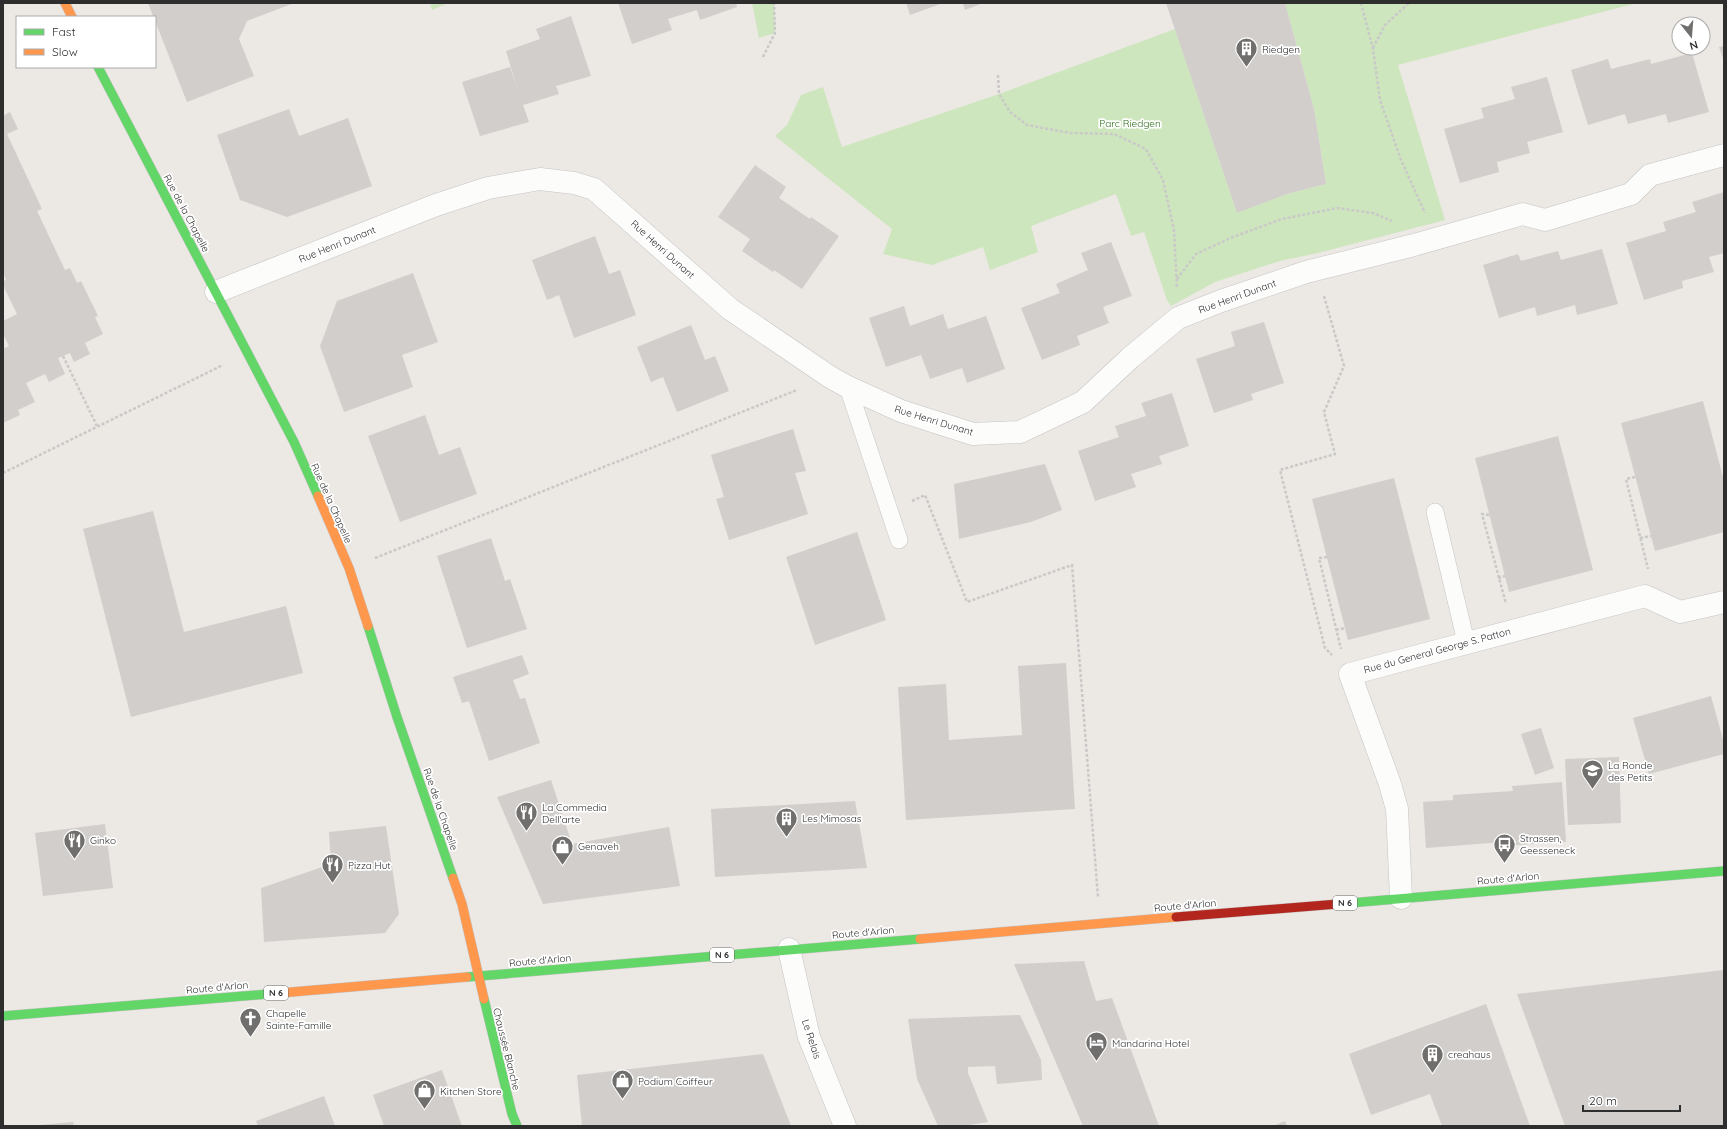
<svg xmlns="http://www.w3.org/2000/svg" width="1727" height="1129" viewBox="0 0 1727 1129" font-family="Quicksand,sans-serif">
<style>
.green{fill:#cee6be}
.building{fill:#d1cecb}
.lines{fill:none;stroke-linecap:round;stroke-linejoin:round}
.lane-casing{stroke:#c5c4c5;stroke-width:18}
.street-casing{stroke:#c5c4c5;stroke-width:23}
.fast-casing{stroke:#c5c4c5;stroke-width:10}
.slow-casing{stroke:#c5c4c5;stroke-width:10}
.jam-casing{stroke:#c5c4c5;stroke-width:10}
.path{stroke:#c9c9c8;stroke-width:2.5;stroke-dasharray:3 2;stroke-linecap:butt}
.lane{stroke:#fcfcfb;stroke-width:17}
.street{stroke:#fcfcfb;stroke-width:22}
.fast{stroke:#63d668;stroke-width:9}
.slow{stroke:#ff974d;stroke-width:9}
.jam{stroke:#b3261e;stroke-width:9}
.labels{text-anchor:middle;stroke-width:3.5;stroke-linejoin:round;paint-order:stroke}
.shield{fill:#fff;stroke:#6d6d6d;stroke-width:1}
.shield-label{font-size:9px;font-weight:bold;fill:#2e2e2e}
.poi-label{font-size:10px;fill:#2e2e2e;stroke:#fff;text-anchor:start}
.park-label{font-size:10px;fill:#2c6e1b;stroke:#fff}
.street-label{font-size:10px;fill:#2e2e2e;stroke:#fff}
</style>
<rect width="100%" height="100%" fill="#ece8e4"/>
<g class="green">
<path d="M 430,3 L 448,3 L 432,10 Z"/>
<path d="M 752,3 L 774,3 L 775,33 L 759,38 Z"/>
<path d="M 1285,3 L 1637,3 L 1398,65 L 1445,220 L 1318,253 L 1280,261 L 1215,282 L 1171,306 L 1167,300 L 1144,232 L 1131,236 L 1116,194 L 1031,226 L 1038,252 L 990,270 L 983,247 L 932,265 L 883,254 L 892,229 L 775,136 L 787,125 L 801,95 L 823,87 L 842,147 L 999,94 L 1175,29 L 1237,213 L 1287,194 L 1326,184 L 1314,109 Z"/>
</g>
<g class="building">
<path d="M 148,3 L 294,3 L 247,21 L 239,39 L 254,76 L 187,102 Z"/>
<path d="M 618,3 L 736,3 L 737,7 L 700,20 L 697,10 L 668,19 L 672,30 L 632,44 Z"/>
<path d="M 906,3 L 943,3 L 910,15 Z"/>
<path d="M 963,3 L 983,3 L 965,10 Z"/>
<path d="M 1166,3 L 1285,3 L 1314,109 L 1326,184 L 1287,194 L 1237,213 Z"/>
<path d="M 571,16 L 591,76 L 556,86 L 559,94 L 523,105 L 529,122 L 480,136 L 462,82 L 510,67 L 518,91 L 506,51 L 540,39 L 536,29 Z"/>
<path d="M 1724,46 L 1724,61 L 1719,47 Z"/>
<path d="M 1692,53 L 1709,112 L 1668,123 L 1666,114 L 1628,124 L 1625,114 L 1588,125 L 1571,70 L 1608,59 L 1611,69 L 1650,59 L 1651,64 Z"/>
<path d="M 1547,77 L 1563,132 L 1527,142 L 1530,153 L 1497,162 L 1499,172 L 1460,183 L 1444,129 L 1484,118 L 1481,108 L 1515,99 L 1511,87 Z"/>
<path d="M 289,109 L 299,136 L 348,118 L 372,186 L 287,217 L 240,200 L 217,135 Z"/>
<path d="M 10,112 L 18,129 L 7,134 L 42,209 L 37,211 L 65,270 L 70,268 L 77,283 L 81,281 L 98,316 L 95,317 L 103,334 L 85,343 L 90,354 L 74,362 L 70,353 L 58,358 L 65,374 L 49,382 L 45,374 L 26,383 L 35,402 L 18,410 L 20,415 L 3,423 L 3,349 L 9,346 L 3,334 L 3,321 L 17,314 L 3,285 L 3,281 L 6,280 L 3,272 L 3,116 Z"/>
<path d="M 755,165 L 786,187 L 779,198 L 810,219 L 811,217 L 839,236 L 802,289 L 774,270 L 773,272 L 742,251 L 750,239 L 718,217 Z"/>
<path d="M 1724,192 L 1724,253 L 1709,257 L 1714,272 L 1682,281 L 1683,288 L 1644,300 L 1626,243 L 1666,231 L 1663,222 L 1696,212 L 1692,202 Z"/>
<path d="M 595,236 L 609,274 L 620,270 L 636,315 L 574,338 L 559,295 L 547,300 L 532,260 Z"/>
<path d="M 1111,242 L 1132,296 L 1103,307 L 1109,323 L 1077,336 L 1080,345 L 1042,360 L 1021,308 L 1060,293 L 1056,284 L 1088,270 L 1081,253 Z"/>
<path d="M 1602,249 L 1618,304 L 1577,315 L 1575,305 L 1537,316 L 1535,307 L 1499,318 L 1483,265 L 1518,254 L 1521,261 L 1558,251 L 1561,260 Z"/>
<path d="M 413,273 L 438,342 L 402,355 L 413,387 L 344,412 L 320,346 L 337,301 Z"/>
<path d="M 904,306 L 910,326 L 943,314 L 948,329 L 986,316 L 1005,369 L 967,383 L 962,368 L 930,379 L 921,355 L 886,367 L 869,318 Z"/>
<path d="M 1264,322 L 1284,383 L 1251,394 L 1253,400 L 1214,413 L 1196,359 L 1235,346 L 1231,332 Z"/>
<path d="M 691,325 L 705,360 L 715,356 L 729,391 L 677,412 L 663,377 L 651,382 L 637,347 Z"/>
<path d="M 1172,393 L 1189,446 L 1159,456 L 1162,464 L 1131,474 L 1136,487 L 1095,501 L 1078,451 L 1119,437 L 1115,426 L 1146,416 L 1141,403 Z"/>
<path d="M 1703,401 L 1724,481 L 1724,532 L 1655,551 L 1621,423 Z"/>
<path d="M 425,415 L 439,455 L 460,447 L 477,494 L 400,522 L 368,436 Z"/>
<path d="M 793,429 L 806,471 L 795,473 L 808,514 L 729,540 L 716,499 L 724,497 L 711,455 Z"/>
<path d="M 1558,436 L 1593,570 L 1509,592 L 1475,458 Z"/>
<path d="M 1045,464 L 1062,510 L 1031,522 L 959,539 L 954,484 Z"/>
<path d="M 1394,478 L 1430,619 L 1348,640 L 1312,499 Z"/>
<path d="M 153,511 L 184,632 L 286,606 L 303,673 L 131,717 L 83,529 Z"/>
<path d="M 857,532 L 886,620 L 815,645 L 786,557 Z"/>
<path d="M 491,538 L 505,581 L 510,579 L 527,629 L 467,648 L 437,556 Z"/>
<path d="M 522,655 L 529,674 L 513,680 L 520,699 L 525,698 L 540,743 L 489,761 L 469,701 L 462,703 L 453,677 Z"/>
<path d="M 1066,663 L 1075,809 L 906,820 L 898,687 L 946,684 L 949,740 L 1022,735 L 1018,666 Z"/>
<path d="M 1711,696 L 1724,743 L 1724,754 L 1649,774 L 1633,718 Z"/>
<path d="M 1541,728 L 1554,768 L 1535,775 L 1521,734 Z"/>
<path d="M 1619,757 L 1621,823 L 1568,825 L 1565,759 Z"/>
<path d="M 551,780 L 572,844 L 669,827 L 680,886 L 543,904 L 497,797 Z"/>
<path d="M 1562,782 L 1566,842 L 1516,845 L 1516,841 L 1426,848 L 1423,802 L 1453,800 L 1453,795 L 1513,791 L 1512,786 Z"/>
<path d="M 855,801 L 867,868 L 715,877 L 711,809 Z"/>
<path d="M 105,824 L 113,888 L 43,896 L 35,833 Z"/>
<path d="M 386,826 L 399,914 L 385,933 L 264,942 L 261,888 L 331,864 L 329,832 Z"/>
<path d="M 1084,961 L 1096,1001 L 1112,998 L 1159,1126 L 1083,1126 L 1014,964 Z"/>
<path d="M 1724,970 L 1724,1126 L 1565,1126 L 1517,994 Z"/>
<path d="M 1486,1004 L 1530,1126 L 1442,1126 L 1430,1094 L 1371,1115 L 1349,1054 Z"/>
<path d="M 1020,1015 L 1041,1060 L 1042,1080 L 997,1084 L 995,1066 L 968,1067 L 968,1073 L 988,1122 L 962,1126 L 938,1126 L 917,1079 L 908,1019 Z"/>
<path d="M 763,1054 L 791,1126 L 582,1126 L 577,1075 Z"/>
<path d="M 442,1070 L 462,1126 L 384,1126 L 373,1095 Z"/>
<path d="M 324,1096 L 335,1126 L 258,1126 L 256,1121 Z"/>
<path d="M 1285,1121 L 1287,1126 L 1273,1126 Z"/>
<path d="M 73,1122 L 74,1126 L 40,1126 L 40,1125 Z"/>
</g>
<g class="lines">
<defs>
<g id="lane">
<path d="M 848,387 L 899,540"/>
<path d="M 1435,512 L 1466,642"/>
</g>
<g id="street">
<path d="M 216,292 L 436,205 L 488,188 L 540,179 L 574,183 L 594,189 L 730,309 L 830,377 L 848,387 L 901,411 L 973,434 L 1020,432 L 1083,402 L 1130,358 L 1178,318 L 1221,301 L 1306,272 L 1414,245 L 1523,214 L 1545,220 L 1631,194 L 1650,175 L 1724,155"/>
<path d="M 1401,898 L 1397,809 L 1390,784 L 1350,674 L 1645,596 L 1680,612 L 1724,602"/>
<path d="M 789,949 L 809,1037 L 845,1126"/>
</g>
<g id="fast">
<path d="M 98,67 L 294,442 L 318,496"/>
<path d="M 368,626 L 397,717 L 453,878"/>
<path d="M 1338,904 L 1724,871"/>
<path d="M 467,977 L 920,939"/>
<path d="M 484,999 L 512,1114 L 517,1126"/>
<path d="M 3,1016 L 280,993"/>
</g>
<g id="slow">
<path d="M 65,3 L 72,17"/>
<path d="M 318,496 L 349,568 L 368,626"/>
<path d="M 453,878 L 462,904 L 484,999"/>
<path d="M 920,939 L 1176,917"/>
<path d="M 280,993 L 467,977"/>
</g>
<path id="jam" d="M 1176,917 L 1338,904"/>
</defs>
<use href="#lane" class="lane-casing"/>
<use href="#street" class="street-casing"/>
<use href="#fast" class="fast-casing"/>
<use href="#slow" class="slow-casing"/>
<use href="#jam" class="jam-casing"/>
<g class="path">
<path d="M 1361,3 L 1373,49 L 1380,100 L 1401,160 L 1425,213"/>
<path d="M 1373,48 L 1385,25 L 1409,3"/>
<path d="M 763,57 L 775,33 L 774,3"/>
<path d="M 998,75 L 999,94 L 1010,112 L 1027,125 L 1070,133 L 1114,134 L 1146,149 L 1163,180 L 1174,230 L 1177,289"/>
<path d="M 1177,279 L 1196,254 L 1233,237 L 1282,219 L 1337,208 L 1373,213 L 1392,221"/>
<path d="M 1324,296 L 1344,366 L 1324,412 L 1335,454 L 1280,470 L 1325,648 L 1332,655"/>
<path d="M 63,356 L 97,426"/>
<path d="M 3,473 L 223,365"/>
<path d="M 1635,477 L 1626,479 L 1648,569"/>
<path d="M 912,501 L 925,495 L 967,602 L 1072,565 L 1098,897"/>
<path d="M 1489,515 L 1482,514 L 1506,604"/>
<path d="M 1640,538 L 1651,536"/>
<path d="M 1327,557 L 1319,558 L 1341,649"/>
<path d="M 375,558 L 797,390"/>
<path d="M 1498,578 L 1505,576"/>
<path d="M 1336,630 L 1345,628"/>
</g>
<use href="#lane" class="lane"/>
<use href="#street" class="street"/>
<use href="#fast" class="fast"/>
<use href="#slow" class="slow"/>
<use href="#jam" class="jam"/>
</g>
<defs>
<symbol id="building-pin" viewBox="-11 -11 22 30"><path d="M0 17L-7.5 6A9.5 9.5 0 1 1 7.5 6Z" fill="#706f6e" stroke="#fff"/><path d="M-4-6H4V6H1V3H-1V6H-4ZM-2.5-4.3h1.7v1.8h-1.7ZM.8-4.3h1.7v1.8H.8ZM-2.5-1h1.7V.8h-1.7ZM.8-1h1.7V.8H.8Z" fill="#fff"/></symbol>
<symbol id="school-pin" viewBox="-11 -11 22 30"><path d="M0 17L-7.5 6A9.5 9.5 0 1 1 7.5 6Z" fill="#706f6e" stroke="#fff"/><path d="M0-5L7-2L0 1L-7-2ZM-4 1L0 2.5L4 1V4Q0 6-4 4Z" fill="#fff"/></symbol>
<symbol id="restaurant-pin" viewBox="-11 -11 22 30"><path d="M0 17L-7.5 6A9.5 9.5 0 1 1 7.5 6Z" fill="#706f6e" stroke="#fff"/><path d="M-5-6h1v4h1v-4h1v4h1v-4h1v5L-1.5 .5V6h-2V.5L-5-1ZM5-6V6H3V1.5H1.5Q1.5-4 5-6Z" fill="#fff"/></symbol>
<symbol id="bus-pin" viewBox="-11 -11 22 30"><path d="M0 17L-7.5 6A9.5 9.5 0 1 1 7.5 6Z" fill="#706f6e" stroke="#fff"/><path d="M-5-6H5V4H4V6H2V4H-2V6H-4V4H-5ZM-3.5-4V0h7V-4ZM-3.5 1.2v1.5H-2V1.2ZM2 1.2v1.5H3.5V1.2Z" fill="#fff"/></symbol>
<symbol id="shop-pin" viewBox="-11 -11 22 30"><path d="M0 17L-7.5 6A9.5 9.5 0 1 1 7.5 6Z" fill="#706f6e" stroke="#fff"/><path d="M-5-2.5h2.3a2.7 3.5 0 0 1 5.4 0H5L5.5 6h-11ZM-1.5-2.5h3a1.5 2.3 0 0 0-3 0Z" fill="#fff"/></symbol>
<symbol id="church-pin" viewBox="-11 -11 22 30"><path d="M0 17L-7.5 6A9.5 9.5 0 1 1 7.5 6Z" fill="#706f6e" stroke="#fff"/><path d="M-1.2-6h2.4v3.5h3.3v2.4h-3.3V6h-2.4V-.1h-3.3v-2.4h3.3Z" fill="#fff"/></symbol>
<symbol id="hotel-pin" viewBox="-11 -11 22 30"><path d="M0 17L-7.5 6A9.5 9.5 0 1 1 7.5 6Z" fill="#706f6e" stroke="#fff"/><path d="M-6-4.5h1.5V1H6V5H4.5V3h-9V5H-6ZM-4 0a1.8 1.8 0 1 1 3.6 0ZM.5 0V-2.5h3Q6-2.5 6 0Z" fill="#fff"/></symbol>
</defs>
<g fill-rule="evenodd">
<use href="#building-pin" x="1234" y="36" width="25" height="34"/>
<use href="#school-pin" x="1580" y="758" width="25" height="34"/>
<use href="#restaurant-pin" x="514" y="800" width="25" height="34"/>
<use href="#building-pin" x="774" y="806" width="25" height="34"/>
<use href="#restaurant-pin" x="62" y="828" width="25" height="34"/>
<use href="#bus-pin" x="1492" y="832" width="25" height="34"/>
<use href="#shop-pin" x="550" y="834" width="25" height="34"/>
<use href="#restaurant-pin" x="320" y="852" width="25" height="34"/>
<use href="#church-pin" x="238" y="1006" width="25" height="34"/>
<use href="#hotel-pin" x="1084" y="1030" width="25" height="34"/>
<use href="#building-pin" x="1420" y="1042" width="25" height="34"/>
<use href="#shop-pin" x="610" y="1068" width="25" height="34"/>
<use href="#shop-pin" x="412" y="1078" width="25" height="34"/>
</g>
<g class="labels">
<g class="shield">
<rect x="1333" y="896" width="24" height="14" rx="3"/>
<rect x="710" y="948" width="24" height="14" rx="3"/>
<rect x="264" y="986" width="24" height="14" rx="3"/>
</g>
<g class="shield-label">
<text x="1345" y="906">N 6</text>
<text x="722" y="958">N 6</text>
<text x="276" y="996">N 6</text>
</g>
<g class="poi-label">
<text x="1262" y="53">Riedgen</text>
<text x="1608" y="769">La Ronde<tspan x="1608" dy="12">des Petits</tspan></text>
<text x="542" y="811">La Commedia<tspan x="542" dy="12">Dell'arte</tspan></text>
<text x="802" y="822">Les Mimosas</text>
<text x="1520" y="842">Strassen,<tspan x="1520" dy="12">Geesseneck</tspan></text>
<text x="90" y="844">Ginko</text>
<text x="578" y="850">Genaveh</text>
<text x="348" y="869">Pizza Hut</text>
<text x="266" y="1017">Chapelle<tspan x="266" dy="12">Sainte-Famille</tspan></text>
<text x="1112" y="1047">Mandarina Hotel</text>
<text x="1448" y="1058">creahaus</text>
<text x="638" y="1085">Podium Coiffeur</text>
<text x="440" y="1095">Kitchen Store</text>
</g>
<g class="park-label">
<text x="1130" y="127">Parc Riedgen</text>
</g>
<g class="street-label">
<text transform="translate(187 213) rotate(62)" y="4">Rue de la Chapelle</text>
<text transform="translate(337 244) rotate(-22)" y="4">Rue Henri Dunant</text>
<text transform="translate(663 249) rotate(42)" y="4">Rue Henri Dunant</text>
<text transform="translate(1237 296) rotate(-20)" y="4">Rue Henri Dunant</text>
<text transform="translate(934 420) rotate(17)" y="4">Rue Henri Dunant</text>
<text transform="translate(332 503) rotate(66)" y="4">Rue de la Chapelle</text>
<text transform="translate(1437 650) rotate(-15)" y="4">Rue du General George S. Patton</text>
<text transform="translate(441 809) rotate(71)" y="4">Rue de la Chapelle</text>
<text transform="translate(1508 878) rotate(-5)" y="4">Route d'Arlon</text>
<text transform="translate(1185 905) rotate(-5)" y="4">Route d'Arlon</text>
<text transform="translate(863 932) rotate(-5)" y="4">Route d'Arlon</text>
<text transform="translate(540 960) rotate(-5)" y="4">Route d'Arlon</text>
<text transform="translate(217 987) rotate(-5)" y="4">Route d'Arlon</text>
<text transform="translate(812 1039) rotate(72)" y="4">Le Relais</text>
<text transform="translate(507 1049) rotate(76)" y="4">Chaussée Blanche</text>
</g>
</g>
<rect width="1727" height="1129" fill="none" stroke="#2e2e2e" stroke-width="8"/>
<rect x="16" y="16" width="140" height="52" fill="#ffffff" stroke="#ababab"/>
<rect x="24" y="29" width="20" height="6" fill="#63d668" stroke="#ababab"/>
<text x="52" y="36" font-size="12" fill="#2e2e2e">Fast</text>
<rect x="24" y="49" width="20" height="6" fill="#ff974d" stroke="#ababab"/>
<text x="52" y="56" font-size="12" fill="#2e2e2e">Slow</text>
<g transform="translate(1691 36) rotate(163)"><circle r="19" fill="#ffffff" stroke="#ababab"/>
<path d="M0-3L7 15L0 10L-7 15Z" fill="#706f6e"/>
<text y="-6" font-size="11" font-weight="bold" text-anchor="middle" fill="#2e2e2e">N</text>
</g>
<path d="M1583 1105v6h97v-6" fill="none" stroke="#2e2e2e" stroke-width="2"/>
<text x="1589" y="1105" font-size="12" fill="#2e2e2e" stroke="#ffffff" stroke-width="3" paint-order="stroke">20 m</text>
</svg>
